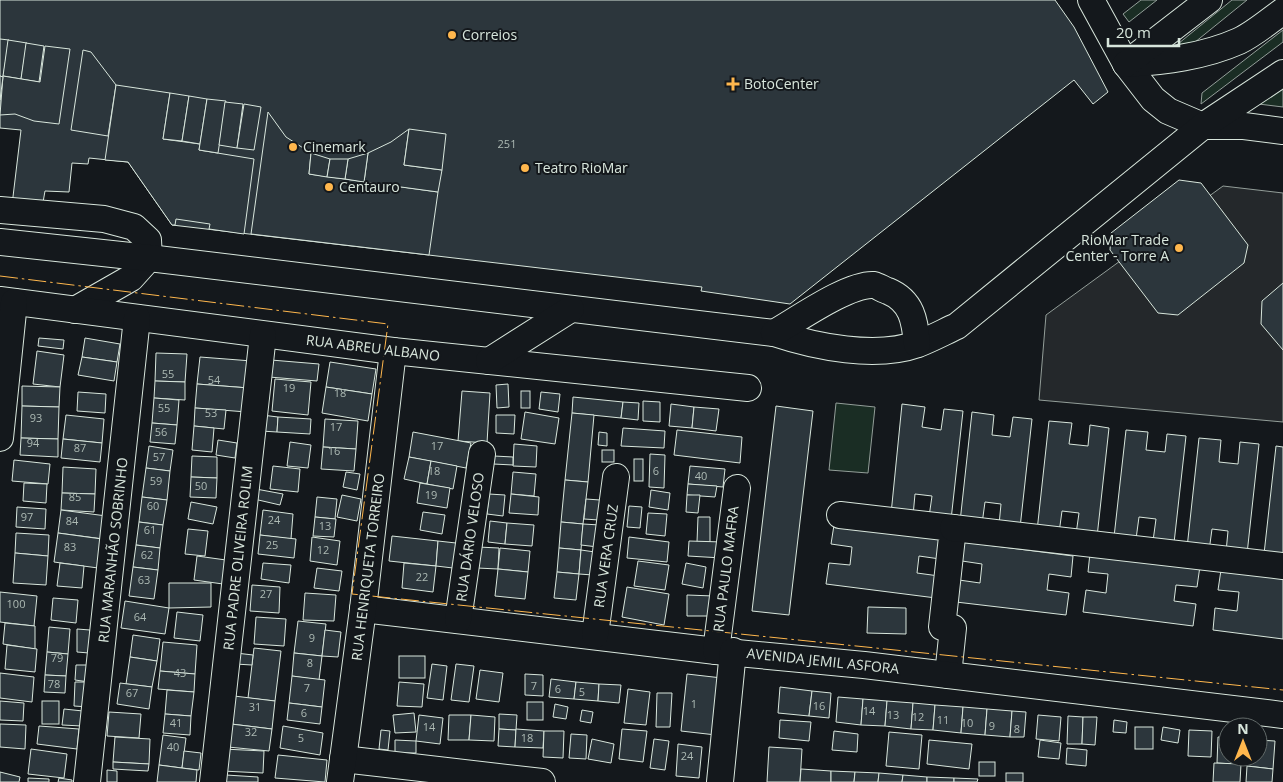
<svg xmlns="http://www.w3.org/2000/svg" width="1283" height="782" viewBox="0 0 1283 782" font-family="'Open Sans',sans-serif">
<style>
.green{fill:#1a2d24;stroke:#939e99}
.parking{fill:#24282b;stroke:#939e99}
.building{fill:#2c363c;stroke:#d8e6dc}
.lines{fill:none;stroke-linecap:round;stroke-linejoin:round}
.minor-casing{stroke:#d8e6dc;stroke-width:28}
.minor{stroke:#14181c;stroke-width:26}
.power{stroke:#ffb74d;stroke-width:1;stroke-dasharray:18 4 2.5 4;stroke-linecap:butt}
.poi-dot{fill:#ffb74d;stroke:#14181c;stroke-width:2}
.labels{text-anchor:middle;stroke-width:4;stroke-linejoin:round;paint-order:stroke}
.number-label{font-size:11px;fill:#adbab4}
.poi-label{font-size:14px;fill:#d8e6dc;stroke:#14181c;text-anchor:start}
.street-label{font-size:14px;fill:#d8e6dc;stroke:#14181c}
</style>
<rect width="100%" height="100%" fill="#14181c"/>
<g class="green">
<path d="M 1141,0 L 1157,0 L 1129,22 L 1123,14 Z"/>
<path d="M 1232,0 L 1247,0 L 1163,68 L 1157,61 Z"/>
<path d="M 1283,30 L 1283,42 L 1201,104 L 1202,93 Z"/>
<path d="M 1283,77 L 1283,107 L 1242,102 Z"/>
<path d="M 836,403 L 875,407 L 868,473 L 829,470 Z"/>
</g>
<path class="parking" d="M 1223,186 L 1283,193 L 1283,422 L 1039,400 L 1046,315 Z"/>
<g class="building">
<path d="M 0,0 L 1055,0 L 1074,27 L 1108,92 L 1093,104 L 1074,80 L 790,304 L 701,291 L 702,287 L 172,225 L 128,162 L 89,158 L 88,164 L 72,163 L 69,192 L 45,191 L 42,208 L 12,205 L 21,130 L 0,128 Z"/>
<path d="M 0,39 L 9,40 L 3,77 L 0,76 Z"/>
<path d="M 8,40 L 27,43 L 21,79 L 3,76 Z"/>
<path d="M 26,43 L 44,46 L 39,82 L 21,79 Z"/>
<path d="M 45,46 L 70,49 L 59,124 L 34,121 L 15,114 L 0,115 L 3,76 L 40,82 Z"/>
<path d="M 83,50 L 91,52 L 116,85 L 108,136 L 71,130 Z"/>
<path d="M 0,76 L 3,77 L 0,100 Z"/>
<path d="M 116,85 L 170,93 L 163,139 L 200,144 L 199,150 L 254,159 L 244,234 L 209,229 L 210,224 L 176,219 L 175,225 L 172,225 L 128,162 L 105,160 Z"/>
<path d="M 170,93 L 189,96 L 182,141 L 163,139 Z"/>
<path d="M 189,96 L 207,99 L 200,144 L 182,141 Z"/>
<path d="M 207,99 L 226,101 L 218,153 L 199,150 Z"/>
<path d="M 225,102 L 243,104 L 237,148 L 219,145 Z"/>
<path d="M 244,104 L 261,107 L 254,150 L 237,148 Z"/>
<path d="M 268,112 L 286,137 L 311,153 L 309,174 L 438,192 L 429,255 L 251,234 Z"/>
<path d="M 409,129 L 404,165 L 442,170 L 438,192 L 364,182 L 368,153 L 391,142 Z"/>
<path d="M 409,129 L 446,134 L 442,170 L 404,165 Z"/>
<path d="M 311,153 L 330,159 L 327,177 L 309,174 Z"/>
<path d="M 368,153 L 364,182 L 345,179 L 348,159 Z"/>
<path d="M 330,159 L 348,159 L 345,179 L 327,177 Z"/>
<path d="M 1179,180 L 1201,183 L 1248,245 L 1244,263 L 1178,315 L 1158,313 L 1110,250 L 1111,233 Z"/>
<path d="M 1283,283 L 1283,350 L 1261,324 L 1262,301 Z"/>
<path d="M 39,338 L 64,340 L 63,349 L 38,346 Z"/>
<path d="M 85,338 L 120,344 L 117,362 L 82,357 Z"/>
<path d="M 37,351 L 64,355 L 60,387 L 33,384 Z"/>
<path d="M 156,353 L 187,354 L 185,382 L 155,381 Z"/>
<path d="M 82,357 L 117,362 L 114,381 L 78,375 Z"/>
<path d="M 200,357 L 252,361 L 249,388 L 197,384 Z"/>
<path d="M 271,360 L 319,364 L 317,381 L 269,377 Z"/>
<path d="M 330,362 L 376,369 L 372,394 L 326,387 Z"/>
<path d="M 275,379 L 311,382 L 308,415 L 272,411 Z"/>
<path d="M 155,381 L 185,382 L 185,400 L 154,398 Z"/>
<path d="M 197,384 L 249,388 L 247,412 L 195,408 Z"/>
<path d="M 508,384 L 509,407 L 497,408 L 496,385 Z"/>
<path d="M 22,386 L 60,387 L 59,407 L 22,406 Z"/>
<path d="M 326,387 L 372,394 L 368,421 L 322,413 Z"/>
<path d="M 462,391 L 490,393 L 487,443 L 458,441 Z"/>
<rect x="521" y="391" width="9" height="17"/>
<path d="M 78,392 L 106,394 L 105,413 L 77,411 Z"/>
<path d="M 541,392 L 560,394 L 558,412 L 539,409 Z"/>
<path d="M 573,397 L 623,402 L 621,418 L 572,413 Z"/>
<path d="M 154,398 L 179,400 L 177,425 L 152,423 Z"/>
<path d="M 643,401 L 660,402 L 660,422 L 643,421 Z"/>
<path d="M 623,402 L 639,403 L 638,420 L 621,418 Z"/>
<path d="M 671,404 L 694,407 L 692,428 L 669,426 Z"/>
<path d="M 902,404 L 925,407 L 922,427 L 941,430 L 944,409 L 963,411 L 951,520 L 929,517 L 932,496 L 915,494 L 913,516 L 891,514 Z"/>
<path d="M 22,406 L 59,407 L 58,439 L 21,438 Z"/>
<path d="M 776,406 L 813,411 L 789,615 L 752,611 Z"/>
<path d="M 694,407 L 719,409 L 716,431 L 692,428 Z"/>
<path d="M 195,408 L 226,410 L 224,429 L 194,426 Z"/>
<path d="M 525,412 L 559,418 L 555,444 L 521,439 Z"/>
<path d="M 972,412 L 994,415 L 992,435 L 1010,437 L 1013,417 L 1032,419 L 1020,528 L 999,525 L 1001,504 L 985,502 L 982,524 L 960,522 Z"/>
<path d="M 572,413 L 594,415 L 588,482 L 565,480 Z"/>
<path d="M 66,415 L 104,419 L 102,443 L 63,439 Z"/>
<path d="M 262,415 L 278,417 L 277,432 L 261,431 Z"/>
<path d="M 496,415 L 515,415 L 514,434 L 496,433 Z"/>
<path d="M 278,417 L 311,419 L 310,434 L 277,432 Z"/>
<path d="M 325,419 L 358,421 L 356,449 L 323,447 Z"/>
<path d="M 1049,421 L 1072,423 L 1069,444 L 1088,446 L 1090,425 L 1109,428 L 1097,537 L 1076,534 L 1079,513 L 1062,511 L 1059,533 L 1037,531 Z"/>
<path d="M 152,423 L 177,425 L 175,444 L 150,442 Z"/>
<path d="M 194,426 L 214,428 L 212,452 L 192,450 Z"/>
<path d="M 623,428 L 665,431 L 664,448 L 621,446 Z"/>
<path d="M 677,430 L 742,437 L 740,463 L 674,455 Z"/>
<path d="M 1126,430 L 1148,432 L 1146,450 L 1165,452 L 1167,434 L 1186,436 L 1174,543 L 1153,541 L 1156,519 L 1139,517 L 1136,539 L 1114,537 Z"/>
<path d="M 413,432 L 471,443 L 466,468 L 409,457 Z"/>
<path d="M 599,432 L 607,433 L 607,446 L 598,445 Z"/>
<path d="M 21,438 L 58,439 L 58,457 L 20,455 Z"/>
<path d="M 1199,438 L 1221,440 L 1219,462 L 1238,464 L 1240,442 L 1259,444 L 1247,554 L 1226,552 L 1228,531 L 1212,529 L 1209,551 L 1187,548 Z"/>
<path d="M 63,439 L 102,443 L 100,462 L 61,458 Z"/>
<path d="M 218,440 L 237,443 L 235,458 L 216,455 Z"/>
<path d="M 290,442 L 311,445 L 308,468 L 287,466 Z"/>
<path d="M 514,444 L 537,446 L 536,467 L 513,466 Z"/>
<path d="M 149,446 L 173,450 L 170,471 L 146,468 Z"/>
<path d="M 1276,446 L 1283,447 L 1283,557 L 1264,554 Z"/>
<path d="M 323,447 L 356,449 L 354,471 L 321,469 Z"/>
<rect x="602" y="450" width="12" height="12"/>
<path d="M 650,454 L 665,455 L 664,488 L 649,487 Z"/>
<path d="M 192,456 L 217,457 L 217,478 L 191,477 Z"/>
<path d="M 494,456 L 513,457 L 513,465 L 493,464 Z"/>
<path d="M 409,457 L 431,461 L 427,484 L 404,479 Z"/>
<rect x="634" y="459" width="9" height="22"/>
<path d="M 14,460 L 50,464 L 48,484 L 12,481 Z"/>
<path d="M 431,461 L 457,466 L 453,489 L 427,484 Z"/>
<path d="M 273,466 L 300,469 L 298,492 L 270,489 Z"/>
<path d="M 690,466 L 725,469 L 723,487 L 688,484 Z"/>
<path d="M 63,467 L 96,469 L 95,494 L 62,493 Z"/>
<path d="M 146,468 L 170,471 L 167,500 L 142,497 Z"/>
<path d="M 346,472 L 360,474 L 357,490 L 343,487 Z"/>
<path d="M 513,472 L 536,474 L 534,496 L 511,494 Z"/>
<path d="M 191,477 L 217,478 L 216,498 L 190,497 Z"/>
<path d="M 565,480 L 588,482 L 583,524 L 561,522 Z"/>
<path d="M 24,483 L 47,484 L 46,503 L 23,501 Z"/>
<path d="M 420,483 L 450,488 L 447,508 L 417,503 Z"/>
<path d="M 688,484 L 717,486 L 715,497 L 687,495 Z"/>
<path d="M 256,489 L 283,494 L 280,505 L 254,499 Z"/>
<path d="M 651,490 L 670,493 L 668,510 L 649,507 Z"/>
<path d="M 62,493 L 95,494 L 94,512 L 61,510 Z"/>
<path d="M 489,494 L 505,495 L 503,516 L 487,514 Z"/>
<path d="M 511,494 L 539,497 L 538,515 L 509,513 Z"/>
<path d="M 342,495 L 361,499 L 357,521 L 337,517 Z"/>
<path d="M 687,495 L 700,495 L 698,513 L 686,512 Z"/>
<path d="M 142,497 L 167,500 L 163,525 L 139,522 Z"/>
<path d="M 317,497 L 337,499 L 335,519 L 315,517 Z"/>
<path d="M 586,499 L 600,500 L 599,520 L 584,519 Z"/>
<path d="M 191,502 L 217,507 L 213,524 L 188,519 Z"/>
<path d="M 629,506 L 642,507 L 640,528 L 627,527 Z"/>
<path d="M 17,507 L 46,509 L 45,529 L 16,527 Z"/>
<path d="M 61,510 L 114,517 L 111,540 L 58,533 Z"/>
<path d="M 263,510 L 293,514 L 291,539 L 260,535 Z"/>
<path d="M 423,512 L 445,515 L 442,534 L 420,530 Z"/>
<path d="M 648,513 L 667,514 L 665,536 L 646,534 Z"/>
<path d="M 315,517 L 336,519 L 334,537 L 313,536 Z"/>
<path d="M 698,517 L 710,517 L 710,542 L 697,542 Z"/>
<path d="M 490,521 L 507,523 L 505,544 L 488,542 Z"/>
<path d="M 139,522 L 163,525 L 160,548 L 136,545 Z"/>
<path d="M 561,522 L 583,524 L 581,550 L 559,548 Z"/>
<path d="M 507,523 L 534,525 L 532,546 L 505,544 Z"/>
<path d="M 583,524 L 600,525 L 598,547 L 581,545 Z"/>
<path d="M 834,525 L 943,538 L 940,559 L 919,556 L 917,573 L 939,576 L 936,598 L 826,584 L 829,563 L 850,565 L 852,547 L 831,544 Z"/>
<path d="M 188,529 L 208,531 L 205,556 L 185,554 Z"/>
<path d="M 16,533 L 49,535 L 48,556 L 15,553 Z"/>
<path d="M 58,533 L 102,539 L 98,568 L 54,562 Z"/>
<path d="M 260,535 L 296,539 L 294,558 L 258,554 Z"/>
<path d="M 392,536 L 438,541 L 436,566 L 389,561 Z"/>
<path d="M 312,537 L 340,541 L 337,565 L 310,561 Z"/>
<path d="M 629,537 L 669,542 L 667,562 L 627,558 Z"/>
<path d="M 438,541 L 456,543 L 453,568 L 436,566 Z"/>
<path d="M 689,541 L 723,542 L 722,558 L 688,556 Z"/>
<path d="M 964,542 L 1073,556 L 1071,577 L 1049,574 L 1047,590 L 1069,593 L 1066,615 L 956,602 L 959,580 L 980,583 L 982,564 L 962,561 Z"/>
<path d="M 136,545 L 160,548 L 158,570 L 133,567 Z"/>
<path d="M 478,547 L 499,548 L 498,569 L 477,568 Z"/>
<path d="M 500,548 L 530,551 L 528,572 L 498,569 Z"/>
<path d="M 559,548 L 581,550 L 579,574 L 557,572 Z"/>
<path d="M 581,550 L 595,552 L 593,575 L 579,574 Z"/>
<path d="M 15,553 L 48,556 L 46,585 L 13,583 Z"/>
<path d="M 1090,553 L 1200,566 L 1197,587 L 1176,585 L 1174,601 L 1196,604 L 1193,626 L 1083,612 L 1086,590 L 1106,593 L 1108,574 L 1088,572 Z"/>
<path d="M 197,556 L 226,560 L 223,584 L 194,580 Z"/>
<path d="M 638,561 L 669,565 L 665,590 L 634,586 Z"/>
<path d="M 60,563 L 84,566 L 82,588 L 57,586 Z"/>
<path d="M 263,563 L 291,565 L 289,583 L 261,579 Z"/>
<path d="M 404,563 L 436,566 L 433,592 L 402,588 Z"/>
<path d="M 686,563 L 706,567 L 703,588 L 682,584 Z"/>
<path d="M 133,567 L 158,570 L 154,599 L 129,596 Z"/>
<path d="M 317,568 L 342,571 L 339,591 L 314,588 Z"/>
<path d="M 498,569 L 528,572 L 525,599 L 495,596 Z"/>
<path d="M 1221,570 L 1283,578 L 1283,639 L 1213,630 L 1215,608 L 1237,611 L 1239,592 L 1218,590 Z"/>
<path d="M 557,572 L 579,574 L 576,600 L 554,598 Z"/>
<path d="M 169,583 L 211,583 L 211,607 L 169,608 Z"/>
<path d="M 252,585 L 280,587 L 279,613 L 250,611 Z"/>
<path d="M 627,587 L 669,594 L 664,625 L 622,617 Z"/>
<path d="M 0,592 L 37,596 L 34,626 L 0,622 Z"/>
<path d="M 305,593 L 336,595 L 334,621 L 303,620 Z"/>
<path d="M 687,595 L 714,596 L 713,616 L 687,616 Z"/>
<path d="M 53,598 L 78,600 L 76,623 L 51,620 Z"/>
<path d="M 125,601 L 169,608 L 165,634 L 121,628 Z"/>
<path d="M 868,607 L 906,608 L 906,634 L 867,633 Z"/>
<path d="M 177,612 L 203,615 L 200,641 L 174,638 Z"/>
<path d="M 256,617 L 286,619 L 284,646 L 254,644 Z"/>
<path d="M 298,621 L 326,624 L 322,656 L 294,653 Z"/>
<path d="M 5,623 L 35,626 L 35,649 L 3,644 Z"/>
<path d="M 49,627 L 70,629 L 68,654 L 47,652 Z"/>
<path d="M 77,629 L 90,630 L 89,653 L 77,652 Z"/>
<path d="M 325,630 L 341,632 L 338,657 L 322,656 Z"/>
<path d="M 133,635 L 160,639 L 157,661 L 130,657 Z"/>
<path d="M 163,642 L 197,645 L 195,674 L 160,671 Z"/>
<path d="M 7,645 L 37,649 L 35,672 L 5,669 Z"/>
<path d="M 254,648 L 281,651 L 275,701 L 248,698 Z"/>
<path d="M 47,652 L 68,654 L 66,676 L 45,675 Z"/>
<path d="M 236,653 L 253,655 L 252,665 L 235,664 Z"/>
<path d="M 294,653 L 322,656 L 319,680 L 292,676 Z"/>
<rect x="399" y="656" width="26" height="22"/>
<path d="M 130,657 L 157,661 L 152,687 L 126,684 Z"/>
<path d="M 432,664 L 447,666 L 443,700 L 427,698 Z"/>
<path d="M 456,664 L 474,666 L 469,702 L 451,700 Z"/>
<path d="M 76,665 L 94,665 L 89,682 L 75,680 Z"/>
<path d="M 480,670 L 503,673 L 499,702 L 476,699 Z"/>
<path d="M 160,671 L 195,674 L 194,692 L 158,689 Z"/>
<path d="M 0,673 L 34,677 L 32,702 L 0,698 Z"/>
<path d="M 525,674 L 543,675 L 543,696 L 525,695 Z"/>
<path d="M 687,674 L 722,678 L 716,735 L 681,731 Z"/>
<path d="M 45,675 L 66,676 L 65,693 L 44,692 Z"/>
<path d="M 292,676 L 325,680 L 322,707 L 289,703 Z"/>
<path d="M 551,679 L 576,682 L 574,699 L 549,697 Z"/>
<path d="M 75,682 L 89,682 L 89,707 L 74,706 Z"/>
<path d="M 399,682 L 424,684 L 422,707 L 397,706 Z"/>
<path d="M 576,682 L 599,684 L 598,701 L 574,699 Z"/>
<path d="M 120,683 L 152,687 L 149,709 L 117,704 Z"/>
<path d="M 599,684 L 621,685 L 619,703 L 598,701 Z"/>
<path d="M 780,687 L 812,691 L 809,716 L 778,713 Z"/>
<path d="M 628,689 L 650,692 L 646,725 L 624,723 Z"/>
<path d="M 167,690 L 194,692 L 191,716 L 165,714 Z"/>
<path d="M 812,691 L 831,693 L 829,718 L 809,716 Z"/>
<path d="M 657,693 L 672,693 L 670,727 L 656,727 Z"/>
<path d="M 234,696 L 275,701 L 272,729 L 231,724 Z"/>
<path d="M 838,697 L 863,699 L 861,725 L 836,722 Z"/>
<path d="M 863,699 L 887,701 L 885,726 L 861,725 Z"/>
<path d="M 0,701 L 24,703 L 23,721 L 0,720 Z"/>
<rect x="42" y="701" width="17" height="23"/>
<path d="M 887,701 L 913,703 L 911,729 L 885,726 Z"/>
<rect x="527" y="702" width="16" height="18"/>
<path d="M 289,703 L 322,707 L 320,724 L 287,720 Z"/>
<path d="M 913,703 L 935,705 L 933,730 L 911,729 Z"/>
<path d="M 555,704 L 568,707 L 566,719 L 553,717 Z"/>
<path d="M 935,705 L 963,707 L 961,733 L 933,730 Z"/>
<path d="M 963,707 L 987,709 L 985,735 L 961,733 Z"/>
<path d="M 64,709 L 83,711 L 82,726 L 62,725 Z"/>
<path d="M 987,709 L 1012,711 L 1010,737 L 985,735 Z"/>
<path d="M 582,710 L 593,712 L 591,723 L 580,721 Z"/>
<path d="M 1012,711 L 1026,712 L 1024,737 L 1010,737 Z"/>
<path d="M 109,712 L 141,714 L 139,738 L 107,736 Z"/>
<path d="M 414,713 L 416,732 L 395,733 L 393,715 Z"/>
<path d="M 165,714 L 191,716 L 190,735 L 163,733 Z"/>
<path d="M 499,714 L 517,715 L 516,730 L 499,729 Z"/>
<path d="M 419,715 L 443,718 L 440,744 L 416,741 Z"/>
<path d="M 449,715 L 471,715 L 469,740 L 448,740 Z"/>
<path d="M 471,715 L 495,717 L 494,741 L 469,740 Z"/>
<path d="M 1038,715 L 1061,717 L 1059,741 L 1036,739 Z"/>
<path d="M 1068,716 L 1083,717 L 1082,744 L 1067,744 Z"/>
<path d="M 1083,717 L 1097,717 L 1095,745 L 1082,744 Z"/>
<path d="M 780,720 L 811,722 L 809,741 L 779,738 Z"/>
<path d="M 1114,720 L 1127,722 L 1126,733 L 1113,732 Z"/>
<path d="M 0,724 L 26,725 L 25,749 L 0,747 Z"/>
<path d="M 231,724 L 272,729 L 269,751 L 228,747 Z"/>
<path d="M 39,726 L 79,729 L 77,749 L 37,744 Z"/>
<path d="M 283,726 L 323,733 L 320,755 L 280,748 Z"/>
<rect x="1135" y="727" width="18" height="22"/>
<path d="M 1163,727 L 1180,730 L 1178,743 L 1161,740 Z"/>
<path d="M 499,729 L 516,730 L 515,747 L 498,746 Z"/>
<path d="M 516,729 L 544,731 L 543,748 L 515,747 Z"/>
<path d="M 622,729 L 647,731 L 643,762 L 619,759 Z"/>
<path d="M 381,730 L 390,731 L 388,750 L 379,749 Z"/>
<path d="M 1189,730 L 1212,731 L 1211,757 L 1188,756 Z"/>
<path d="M 544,731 L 564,731 L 563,758 L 543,757 Z"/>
<path d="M 834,731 L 858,734 L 857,752 L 832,750 Z"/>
<path d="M 889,732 L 922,735 L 919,769 L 886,766 Z"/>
<path d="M 571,734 L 587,735 L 586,759 L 569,758 Z"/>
<path d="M 163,735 L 186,738 L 182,768 L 159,765 Z"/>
<path d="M 115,737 L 150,739 L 149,764 L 113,762 Z"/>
<path d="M 1218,737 L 1228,737 L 1228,757 L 1234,757 L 1234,764 L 1217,763 Z"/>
<path d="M 592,739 L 614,744 L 611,763 L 588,759 Z"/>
<path d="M 654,739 L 669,741 L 665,770 L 650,768 Z"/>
<path d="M 395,740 L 416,741 L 416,753 L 395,753 Z"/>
<path d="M 929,740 L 972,744 L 969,769 L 927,764 Z"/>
<path d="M 1040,740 L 1061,743 L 1059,759 L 1038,757 Z"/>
<path d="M 1258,740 L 1275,741 L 1273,769 L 1247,766 L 1248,757 L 1258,757 Z"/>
<path d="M 678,744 L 702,747 L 699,778 L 676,776 Z"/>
<path d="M 769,747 L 802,749 L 800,782 L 767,782 Z"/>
<path d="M 1067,748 L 1087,750 L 1086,766 L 1066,764 Z"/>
<path d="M 31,749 L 67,754 L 64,778 L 28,774 Z"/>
<path d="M 223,749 L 264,751 L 263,773 L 222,771 Z"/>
<path d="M 184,751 L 201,753 L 199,770 L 182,768 Z"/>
<path d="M 278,755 L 327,760 L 325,782 L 275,778 Z"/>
<path d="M 113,762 L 149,764 L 148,771 L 113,769 Z"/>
<rect x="979" y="762" width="16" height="14"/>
<path d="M 1214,763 L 1241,764 L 1240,782 L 1213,782 Z"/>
<path d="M 159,765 L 197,770 L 196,782 L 157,782 Z"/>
<path d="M 1247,766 L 1273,769 L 1272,782 L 1246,782 Z"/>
<path d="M 801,769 L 831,771 L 831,782 L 800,782 Z"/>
<path d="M 107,770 L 117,771 L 117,782 L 107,782 Z"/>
<path d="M 831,771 L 855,772 L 854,782 L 831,782 Z"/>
<path d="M 0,772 L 20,777 L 19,782 L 0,782 Z"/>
<path d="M 855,772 L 879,773 L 878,782 L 854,782 Z"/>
<path d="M 879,773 L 903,775 L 902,782 L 878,782 Z"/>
<rect x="1006" y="773" width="17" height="9"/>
<path d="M 226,775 L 258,777 L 258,782 L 225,782 Z"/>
<path d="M 903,775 L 927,777 L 927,782 L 902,782 Z"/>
<path d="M 927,777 L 954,778 L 954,782 L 927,782 Z"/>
<path d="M 28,778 L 49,779 L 49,782 L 28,782 Z"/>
<path d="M 59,778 L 72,780 L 72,782 L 58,782 Z"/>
<path d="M 954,778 L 978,779 L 977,782 L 954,782 Z"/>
</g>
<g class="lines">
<defs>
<g id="minor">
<path d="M 1091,0 L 1126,64 L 1153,99 L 1168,111 L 1203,126 L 1244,126 L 1283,131"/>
<path d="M 1126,64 C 1165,61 1203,57 1239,41 C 1254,34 1269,21 1283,11"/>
<path d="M 1126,64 L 1209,0"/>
<path d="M 0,210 L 104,219 L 134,227 L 148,240 L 149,258 L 131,278 L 75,310"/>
<path d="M 0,242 L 149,258 L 774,333 C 816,347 876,359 918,344 C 931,339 944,332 957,326 L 1203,126 L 1283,73"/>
<path d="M 0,300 L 393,351 L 748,388"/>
<path d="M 774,333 C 797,320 849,283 874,285 C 878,286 884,290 888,291 C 912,301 915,321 917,344"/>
<path d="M 489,361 L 571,309"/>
<path d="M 0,438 L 14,302"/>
<path d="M 840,515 L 953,528 L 942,627 L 953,628 L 948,675"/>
<path d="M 953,528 L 1283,566"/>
<path d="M 363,609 L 716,651 L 864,665 L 1283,715"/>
<path d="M 458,620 L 482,454"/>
<path d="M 595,635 L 616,477"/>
<path d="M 716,651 L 737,488"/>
<path d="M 343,759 L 542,782"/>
<path d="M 87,782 L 137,318"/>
<path d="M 213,782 L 263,335"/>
<path d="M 340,782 L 363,609 L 393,351"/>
<path d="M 720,782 L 733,651"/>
</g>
</defs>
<use href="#minor" class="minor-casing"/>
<use href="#minor" class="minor"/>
<path class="power" d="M 0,276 L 388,324 L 352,594 L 1283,690"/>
</g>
<g class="poi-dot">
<circle cx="452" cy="35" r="5"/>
<path d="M730.5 76.5h5v5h5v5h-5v5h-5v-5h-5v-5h5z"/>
<circle cx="293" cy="147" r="5"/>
<circle cx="525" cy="168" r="5"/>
<circle cx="329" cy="187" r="5"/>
<circle cx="1179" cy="248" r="5"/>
</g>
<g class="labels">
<g class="number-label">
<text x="507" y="148">251</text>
<text x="168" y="378">55</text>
<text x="214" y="384">54</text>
<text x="289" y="392">19</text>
<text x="340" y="397">18</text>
<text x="164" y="412">55</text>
<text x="211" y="417">53</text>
<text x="36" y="422">93</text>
<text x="336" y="431">17</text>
<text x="161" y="436">56</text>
<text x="33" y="447">94</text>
<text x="437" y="450">17</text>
<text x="80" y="452">87</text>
<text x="334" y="455">16</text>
<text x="159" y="461">57</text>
<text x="434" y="475">18</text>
<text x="656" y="475">6</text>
<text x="701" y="480">40</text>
<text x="156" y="485">59</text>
<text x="201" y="490">50</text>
<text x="431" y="499">19</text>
<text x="75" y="501">85</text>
<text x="153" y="510">60</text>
<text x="27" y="521">97</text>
<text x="274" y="524">24</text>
<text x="72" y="525">84</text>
<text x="325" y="530">13</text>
<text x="150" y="534">61</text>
<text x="272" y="549">25</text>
<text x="70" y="551">83</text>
<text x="323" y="554">12</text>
<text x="147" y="559">62</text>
<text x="422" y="581">22</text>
<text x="144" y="584">63</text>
<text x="266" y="598">27</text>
<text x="16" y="608">100</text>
<text x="140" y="621">64</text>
<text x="312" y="642">9</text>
<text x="57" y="662">79</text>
<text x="310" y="667">8</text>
<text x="180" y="677">43</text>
<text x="54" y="688">78</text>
<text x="534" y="690">7</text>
<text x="307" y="692">7</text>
<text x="558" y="693">6</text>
<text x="582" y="696">5</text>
<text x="132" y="697">67</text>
<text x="694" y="708">1</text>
<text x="819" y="710">16</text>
<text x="255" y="711">31</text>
<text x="869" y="715">14</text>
<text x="304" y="717">6</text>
<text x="893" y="719">13</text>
<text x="918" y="721">12</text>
<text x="943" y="724">11</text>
<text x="176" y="727">41</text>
<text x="967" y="727">10</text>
<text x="992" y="730">9</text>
<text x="429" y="731">14</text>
<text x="1017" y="733">8</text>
<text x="251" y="736">32</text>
<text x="301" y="742">5</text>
<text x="527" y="742">18</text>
<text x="173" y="751">40</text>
<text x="687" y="760">24</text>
</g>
<g class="poi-label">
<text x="462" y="40">Correios</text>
<text x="744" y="89">BotoCenter</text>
<text x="303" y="152">Cinemark</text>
<text x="535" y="173">Teatro RioMar</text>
<text x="339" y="192">Centauro</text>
<text x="1169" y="245" text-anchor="end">RioMar Trade<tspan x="1169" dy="16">Center - Torre A</tspan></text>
</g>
<g class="street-label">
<text transform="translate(373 348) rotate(7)" y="5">RUA ABREU ALBANO</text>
<text transform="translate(470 537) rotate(-82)" y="5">RUA DÁRIO VELOSO</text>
<text transform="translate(113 550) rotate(-84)" y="5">RUA MARANHÃO SOBRINHO</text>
<text transform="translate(606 556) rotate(-82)" y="5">RUA VERA CRUZ</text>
<text transform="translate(238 558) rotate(-84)" y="5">RUA PADRE OLIVEIRA ROLIM</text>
<text transform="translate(368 567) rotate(-83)" y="5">RUA HENRIQUETA TORREIRO</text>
<text transform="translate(726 569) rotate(-83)" y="5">RUA PAULO MAFRA</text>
<text transform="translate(823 661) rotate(6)" y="5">AVENIDA JEMIL ASFORA</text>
</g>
</g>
<g transform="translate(1243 742)"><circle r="24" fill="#14181c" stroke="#626a69"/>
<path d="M0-4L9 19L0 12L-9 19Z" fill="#ffb74d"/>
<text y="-8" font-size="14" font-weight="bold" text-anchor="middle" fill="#d8e6dc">N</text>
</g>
<path d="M1108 38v8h71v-8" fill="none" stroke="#d8e6dc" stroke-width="2.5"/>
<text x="1116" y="38" font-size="15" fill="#d8e6dc" stroke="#14181c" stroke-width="4" paint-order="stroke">20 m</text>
</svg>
